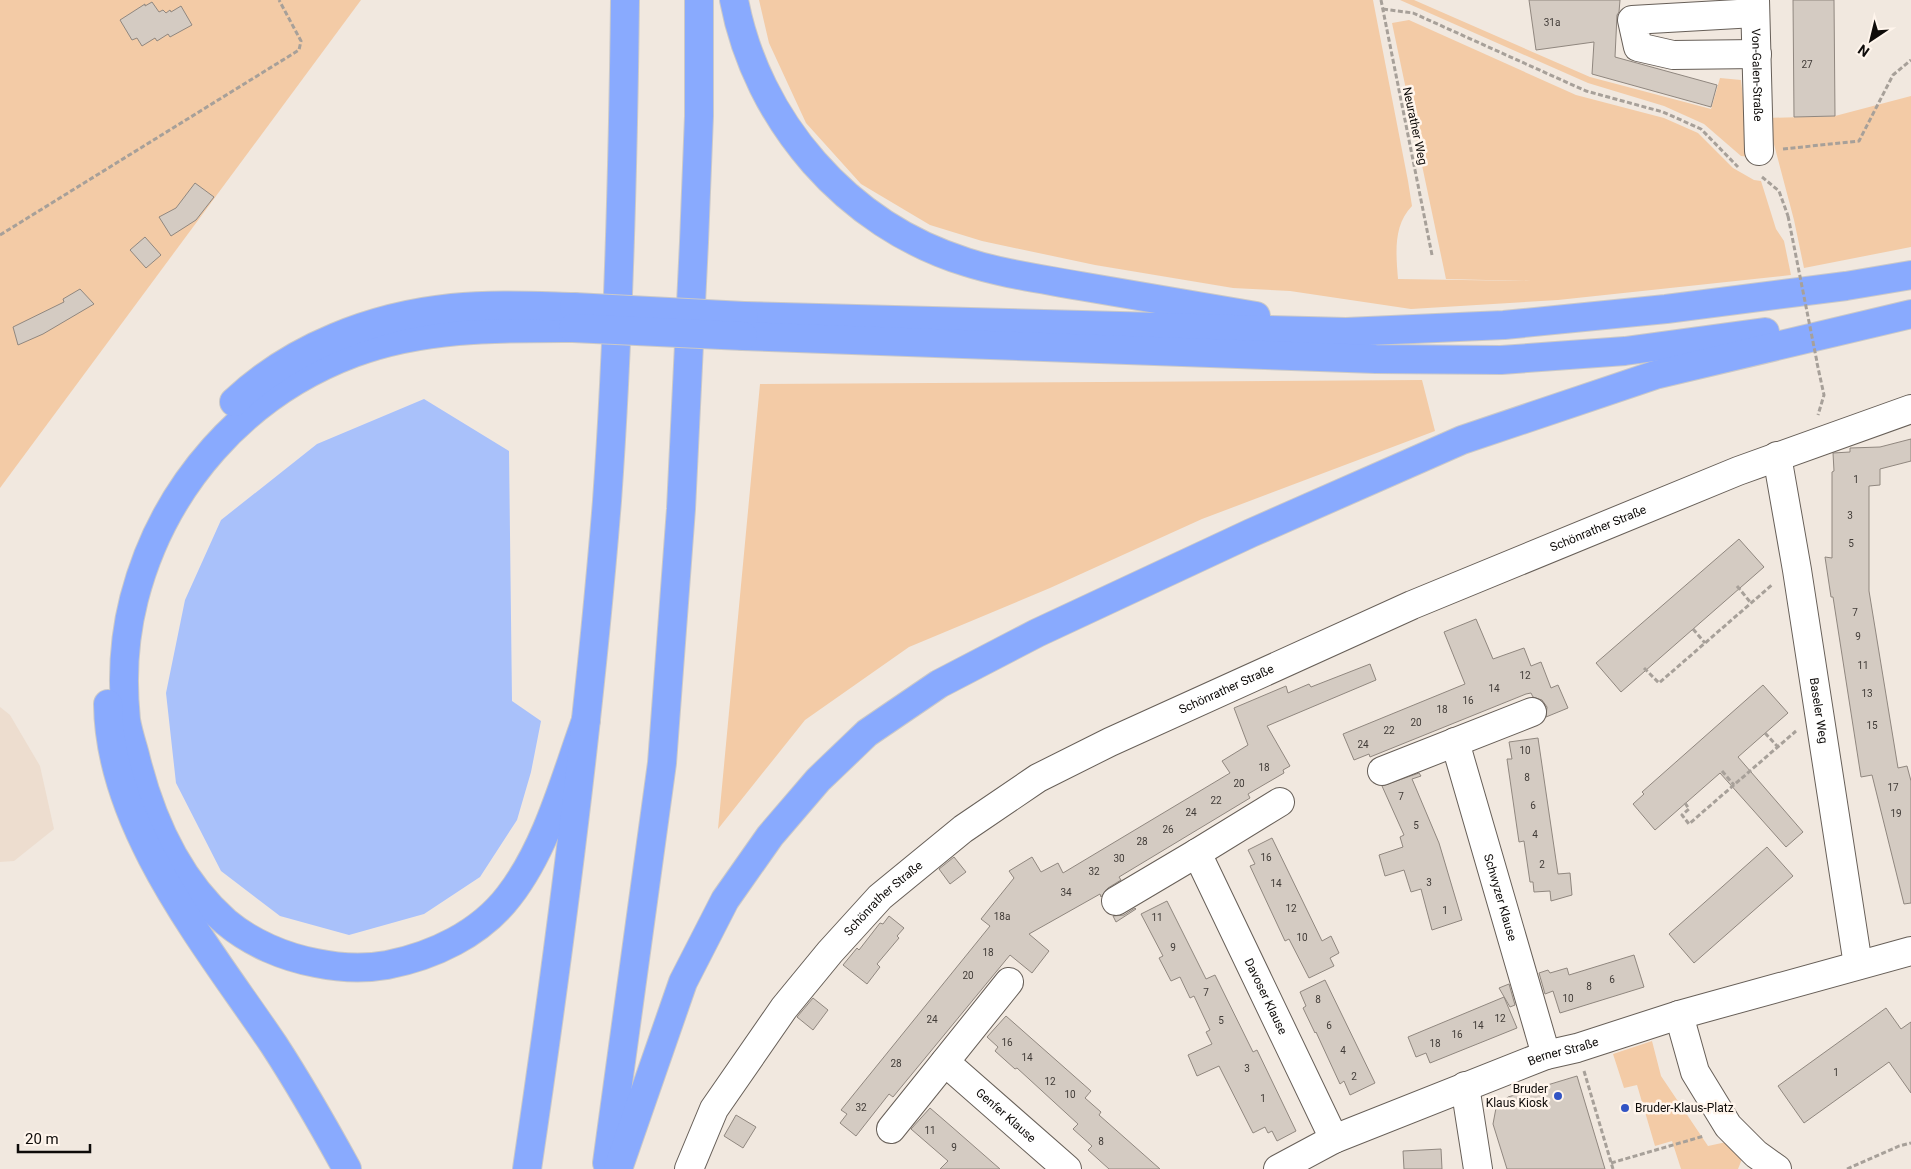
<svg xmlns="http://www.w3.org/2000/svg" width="1911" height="1169" viewBox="0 0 1911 1169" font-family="Roboto,sans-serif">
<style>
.built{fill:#edddcf}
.green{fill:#f3cba6}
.water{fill:#a9c1fa}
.building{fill:#d4cbc2;stroke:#90877f}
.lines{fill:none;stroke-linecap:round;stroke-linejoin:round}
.minor-casing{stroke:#675f58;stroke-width:30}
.highway-casing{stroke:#cac9c9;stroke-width:30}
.path{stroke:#a7a099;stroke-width:3;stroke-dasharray:5 2.5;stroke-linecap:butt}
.minor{stroke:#fff;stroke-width:28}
.highway{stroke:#89aafe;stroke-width:28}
.highway-bridge-casing{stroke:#cac9c9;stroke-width:30;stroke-linecap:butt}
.path-bridge{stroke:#a7a099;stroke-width:3;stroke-dasharray:5 2.5;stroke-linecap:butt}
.highway-bridge{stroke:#89aafe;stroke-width:28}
.poi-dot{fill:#3254c4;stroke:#fff5ec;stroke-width:2}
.labels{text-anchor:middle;stroke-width:5;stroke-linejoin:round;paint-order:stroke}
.number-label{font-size:10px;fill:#403b37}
.street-label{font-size:12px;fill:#0e0b09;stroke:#fff5ec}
.poi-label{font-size:12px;fill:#0e0b09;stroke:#fff5ec;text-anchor:end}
</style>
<rect width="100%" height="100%" fill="#f1e8df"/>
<path class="built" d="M 0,707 L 10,715 L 40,766 L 54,829 L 14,861 L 0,862 Z"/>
<g class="green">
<path d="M 0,0 L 361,0 L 0,488 Z"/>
<path d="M 759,0 L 1373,0 L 1408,181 L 1412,206 C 1393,225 1396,254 1398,279 L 1531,281 L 1446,279 L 1392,23 L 1409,20 L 1576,95 L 1664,118 L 1698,133 L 1733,168 L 1754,180 L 1761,181 L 1776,229 L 1784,241 L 1791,275 L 1558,300 L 1411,309 L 1290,291 L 1233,288 L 1095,265 L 982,241 L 930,225 L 861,184 L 806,123 L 769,43 Z"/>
<path d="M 1400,0 L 1414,0 L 1590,77 L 1711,109 L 1720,78 L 1741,80 L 1750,157 L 1741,156 L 1704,124 L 1664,106 L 1588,83 Z"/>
<path d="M 1911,96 L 1911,247 L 1804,268 L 1794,220 L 1767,118 L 1835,116 Z"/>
<path d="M 1422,380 L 1435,431 L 1202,519 L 1050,588 L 909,647 L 805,720 L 718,829 L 760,384 Z"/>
<path d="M 1652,1041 L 1661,1076 L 1708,1146 L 1731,1141 L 1742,1159 L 1738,1169 L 1681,1169 L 1672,1141 L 1655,1146 L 1637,1085 L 1624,1088 L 1613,1054 Z"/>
</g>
<path class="water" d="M 424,399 L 509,451 L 512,701 L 541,721 L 531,772 L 517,820 L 480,877 L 424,914 L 349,935 L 280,916 L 221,871 L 176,783 L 166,693 L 185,600 L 221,520 L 317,444 Z"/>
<g class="building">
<path d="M 1529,0 L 1620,0 L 1619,12 L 1617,15 L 1615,57 L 1717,85 L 1711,107 L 1592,74 L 1594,42 L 1536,50 Z"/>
<path d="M 1793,0 L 1834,0 L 1835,116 L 1794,117 Z"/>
<path d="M 152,2 L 159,12 L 163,10 L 166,13 L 170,10 L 171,12 L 181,6 L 192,25 L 170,37 L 168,34 L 157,41 L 155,38 L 142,46 L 137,38 L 132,40 L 120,20 L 145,4 L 145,6 Z"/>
<path d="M 195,183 L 214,197 L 196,220 L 171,236 L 159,217 L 176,208 Z"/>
<path d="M 145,237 L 161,255 L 146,268 L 130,250 Z"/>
<path d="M 80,289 L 94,304 L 43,334 L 18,345 L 13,327 L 64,302 L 63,299 Z"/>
<path d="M 1911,439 L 1911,461 L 1880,469 L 1880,485 L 1869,486 L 1869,591 L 1898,768 L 1907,766 L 1911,781 L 1911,903 L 1904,904 L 1872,775 L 1861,777 L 1833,597 L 1831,597 L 1825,557 L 1832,558 L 1832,472 L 1834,471 L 1833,453 L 1850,452 L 1850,448 L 1880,447 Z"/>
<path d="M 1739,539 L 1764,567 L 1621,692 L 1596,663 Z"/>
<path d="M 1476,619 L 1493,659 L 1524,648 L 1531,666 L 1541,662 L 1551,688 L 1558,685 L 1568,708 L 1546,717 L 1547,707 L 1542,700 L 1533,697 L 1531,693 L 1526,694 L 1370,757 L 1369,754 L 1354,760 L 1343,734 L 1465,684 L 1444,632 Z"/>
<path d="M 1370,664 L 1376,680 L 1267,726 L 1290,766 L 1283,770 L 1284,773 L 1248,794 L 1250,798 L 1119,877 L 1121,880 L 1108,888 L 1101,897 L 1100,894 L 1029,934 L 1049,951 L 1032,973 L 1010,955 L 893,1097 L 889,1094 L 856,1136 L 840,1123 L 847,1114 L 841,1110 L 990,926 L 981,919 L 1014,878 L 1009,871 L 1032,857 L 1041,872 L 1058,863 L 1063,873 L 1230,773 L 1222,761 L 1248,745 L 1234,708 L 1286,686 L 1288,693 L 1309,684 L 1311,687 Z"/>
<path d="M 1763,685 L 1788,713 L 1738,757 L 1803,832 L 1786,847 L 1720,773 L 1655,830 L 1633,804 L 1644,794 L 1642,792 Z"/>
<path d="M 1538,738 L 1558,874 L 1570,873 L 1572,895 L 1551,901 L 1550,891 L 1534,892 L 1533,882 L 1530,882 L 1524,841 L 1519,842 L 1507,759 L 1512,759 L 1509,742 Z"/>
<path d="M 1419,773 L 1421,776 L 1412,779 L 1439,843 L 1462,920 L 1432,930 L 1421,889 L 1411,892 L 1404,870 L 1385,876 L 1379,855 L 1403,847 L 1400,837 L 1404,835 L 1382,786 Z"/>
<path d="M 1272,838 L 1322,941 L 1331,936 L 1339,953 L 1330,958 L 1334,966 L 1309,978 L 1289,939 L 1285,941 L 1250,866 L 1255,864 L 1248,850 Z"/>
<path d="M 1767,847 L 1793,876 L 1694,963 L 1669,934 Z"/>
<path d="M 954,857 L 966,872 L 950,884 L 939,869 Z"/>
<path d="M 1167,901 L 1206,979 L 1215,975 L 1253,1052 L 1257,1050 L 1296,1131 L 1277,1141 L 1272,1131 L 1268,1133 L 1265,1127 L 1253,1133 L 1219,1066 L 1197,1076 L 1188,1055 L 1212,1044 L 1206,1032 L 1210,1030 L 1194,996 L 1190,998 L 1180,977 L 1171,981 L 1159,958 L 1163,956 L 1141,914 Z"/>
<path d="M 1135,908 L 1136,909 L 1116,922 L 1113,916 L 1124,915 Z"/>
<path d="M 889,916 L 904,928 L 897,936 L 899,938 L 877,964 L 880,967 L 867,984 L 843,965 L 857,948 L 859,950 L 880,923 L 883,924 Z"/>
<path d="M 1634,955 L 1644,987 L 1560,1013 L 1553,991 L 1545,994 L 1539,973 L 1548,970 L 1550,973 L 1567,968 L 1569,975 Z"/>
<path d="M 1325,980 L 1375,1083 L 1350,1095 L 1344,1081 L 1340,1084 L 1316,1032 L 1315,1033 L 1303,1008 L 1306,1006 L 1300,992 Z"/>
<path d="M 1509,984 L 1515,1005 L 1510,1007 L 1499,988 Z"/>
<path d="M 1504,997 L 1517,1028 L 1430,1063 L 1426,1053 L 1416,1057 L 1408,1037 Z"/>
<path d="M 813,998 L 828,1010 L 813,1030 L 797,1017 Z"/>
<path d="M 1886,1008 L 1901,1029 L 1911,1022 L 1911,1093 L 1889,1062 L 1804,1123 L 1778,1086 Z"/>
<path d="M 1006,1016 L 1091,1091 L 1085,1098 L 1101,1112 L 1099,1115 L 1160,1169 L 1109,1169 L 1088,1150 L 1092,1146 L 1073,1129 L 1078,1124 L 1017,1068 L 1015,1069 L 995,1051 L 998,1047 L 987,1037 Z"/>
<path d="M 1577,1076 L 1605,1169 L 1507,1169 L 1493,1124 L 1496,1108 L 1508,1097 Z"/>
<path d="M 930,1108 L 952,1127 L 1000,1169 L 940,1169 L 948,1161 L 911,1129 Z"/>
<path d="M 736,1115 L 756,1127 L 743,1148 L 724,1136 Z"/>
<path d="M 1441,1149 L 1442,1169 L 1404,1169 L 1403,1151 Z"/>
</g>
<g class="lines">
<defs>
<g id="minor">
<path id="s1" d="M 1755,0 L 1759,151"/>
<path d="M 1755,13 L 1632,20 L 1638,47 L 1673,55 L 1757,54"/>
<path id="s2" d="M 1777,456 L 1797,570 L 1858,965"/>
<path id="s3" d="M 1455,742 L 1546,1055"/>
<path d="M 1382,771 L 1532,712"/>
<path id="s4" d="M 1197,853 L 1334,1139"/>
<path d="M 1116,901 L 1197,853 L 1280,802"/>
<path d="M 1679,1015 L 1695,1072 L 1728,1126 L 1756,1154 L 1777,1169"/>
<path id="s5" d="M 945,1062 L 1067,1169"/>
<path d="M 1465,1086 L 1478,1169"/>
<path d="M 891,1129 L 1009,982"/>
<path id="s6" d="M 689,1169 L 714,1109 L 784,1008 L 830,952 L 880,897 L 963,829 L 1038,778 L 1110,742 L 1412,605 L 1738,471 L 1911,409"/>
<path id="s7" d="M 1278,1169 L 1334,1139 L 1546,1055 L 1577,1048 L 1679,1015 L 1911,951"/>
</g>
<g id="highway">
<path d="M 734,0 C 757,121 847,225 966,262 C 1003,274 1042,279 1080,286 C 1139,296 1197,306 1256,316"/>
<path d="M 744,316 L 1346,332 L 1504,325 L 1666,309 L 1846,286 L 1911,275"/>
<path d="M 573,328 C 499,328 424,327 354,353 C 244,394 163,486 134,599 C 124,638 122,681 126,720 C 128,732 132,744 135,755 C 150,817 177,879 226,922 C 251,943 284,957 316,963 C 340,968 364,969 387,965 C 433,956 480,934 509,896 C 547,847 565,778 586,720"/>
<path d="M 743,336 L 1376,359 L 1501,360 L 1625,351 L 1765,332"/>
<path d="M 234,402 C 292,347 373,316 452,308 C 492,304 533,306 574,307"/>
<path d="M 108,704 C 109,828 208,947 274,1045 C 300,1085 324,1127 347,1169"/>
<path d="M 607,1163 L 662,763 L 681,509 L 694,242 L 699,116 L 699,0"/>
<path d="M 527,1169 C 560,947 589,724 607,501 C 619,334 623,167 625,0"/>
<path d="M 618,1169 L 683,982 L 725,900 L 770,836 L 818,780 L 867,733 L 939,684 L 1037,633 L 1251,533 L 1462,440 L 1655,375 L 1911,314"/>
</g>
</defs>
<use href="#minor" class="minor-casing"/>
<use href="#highway" class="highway-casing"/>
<g class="path">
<path d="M 1381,0 L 1432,255"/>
<path d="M 1383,9 L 1413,13 L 1586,91 L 1663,112 L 1701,129 L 1738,167"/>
<path d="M 1783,149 L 1859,141 L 1893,75 L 1911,60"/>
<path d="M 1762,177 L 1779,191 L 1788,216"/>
<path d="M 0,235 L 299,50 L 301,41 L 279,0"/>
<path d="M 1817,363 L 1824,395 L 1818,415"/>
<path d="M 1737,586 L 1751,603"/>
<path d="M 1693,629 L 1705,643"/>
<path d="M 1644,668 L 1659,683 L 1773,584"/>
<path d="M 1765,733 L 1778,747"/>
<path d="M 1722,771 L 1734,785"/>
<path d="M 1685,803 L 1689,809 L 1682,815 L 1689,824 L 1796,731"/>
<path d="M 1584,1071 L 1613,1169"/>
<path d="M 1611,1163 L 1704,1136"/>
<path d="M 1847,1169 L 1899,1146 L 1911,1143"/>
</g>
<use href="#minor" class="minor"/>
<use href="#highway" class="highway"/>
<defs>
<g id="highway-bridge">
<path d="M 574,307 L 744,316"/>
<path d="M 573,328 L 743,336"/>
</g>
</defs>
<use href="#highway-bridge" class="highway-bridge-casing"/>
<path class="path-bridge" d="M 1788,216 L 1817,362"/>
<use href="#highway-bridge" class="highway-bridge"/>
</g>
<g class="poi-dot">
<circle cx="1558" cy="1096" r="5"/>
<circle cx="1625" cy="1108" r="5"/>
</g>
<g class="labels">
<g class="number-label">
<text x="1552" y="26">31a</text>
<text x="1807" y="68">27</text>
<text x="1856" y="483">1</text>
<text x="1850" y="519">3</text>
<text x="1851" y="547">5</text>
<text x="1855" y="616">7</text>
<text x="1858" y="640">9</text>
<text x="1863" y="669">11</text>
<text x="1525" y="679">12</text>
<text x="1494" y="692">14</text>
<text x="1867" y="697">13</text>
<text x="1468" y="704">16</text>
<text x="1442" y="713">18</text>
<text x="1416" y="726">20</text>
<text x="1872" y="729">15</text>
<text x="1389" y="734">22</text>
<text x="1363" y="748">24</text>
<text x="1525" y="754">10</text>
<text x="1264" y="771">18</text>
<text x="1527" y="781">8</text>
<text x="1239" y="787">20</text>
<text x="1893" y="791">17</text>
<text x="1401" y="800">7</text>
<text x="1216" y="804">22</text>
<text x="1533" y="809">6</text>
<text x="1191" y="816">24</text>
<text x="1896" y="817">19</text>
<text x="1416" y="829">5</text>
<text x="1168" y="833">26</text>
<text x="1535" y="838">4</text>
<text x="1142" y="845">28</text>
<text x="1266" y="861">16</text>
<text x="1119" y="862">30</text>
<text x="1542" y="868">2</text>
<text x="1094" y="875">32</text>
<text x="1429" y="886">3</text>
<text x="1276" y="887">14</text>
<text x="1066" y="896">34</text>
<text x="1291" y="912">12</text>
<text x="1445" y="914">1</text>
<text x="1002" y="920">18a</text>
<text x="1157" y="921">11</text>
<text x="1302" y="941">10</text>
<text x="1173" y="951">9</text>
<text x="988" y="956">18</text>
<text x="968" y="979">20</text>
<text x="1612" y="983">6</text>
<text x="1589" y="990">8</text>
<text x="1206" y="996">7</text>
<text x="1568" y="1002">10</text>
<text x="1318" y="1003">8</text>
<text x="1500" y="1022">12</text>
<text x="932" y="1023">24</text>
<text x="1221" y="1024">5</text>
<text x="1329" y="1029">6</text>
<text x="1478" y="1029">14</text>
<text x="1457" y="1038">16</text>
<text x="1007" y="1046">16</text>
<text x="1435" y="1047">18</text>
<text x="1343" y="1054">4</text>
<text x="1027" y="1061">14</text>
<text x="896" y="1067">28</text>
<text x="1247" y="1072">3</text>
<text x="1836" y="1076">1</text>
<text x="1354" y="1080">2</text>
<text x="1050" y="1085">12</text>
<text x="1070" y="1098">10</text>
<text x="1263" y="1102">1</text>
<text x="861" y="1111">32</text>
<text x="930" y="1134">11</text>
<text x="1101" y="1145">8</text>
<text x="954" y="1151">9</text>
</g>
<g class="street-label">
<text dy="4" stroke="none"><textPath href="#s1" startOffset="75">Von-Galen-Straße</textPath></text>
<text transform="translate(1415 126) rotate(78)" y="4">Neurather Weg</text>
<text dy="4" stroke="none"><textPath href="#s6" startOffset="1146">Schönrather Straße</textPath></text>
<text dy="4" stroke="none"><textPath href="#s6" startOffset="741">Schönrather Straße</textPath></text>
<text dy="4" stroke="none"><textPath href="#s2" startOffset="258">Baseler Weg</textPath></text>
<text dy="4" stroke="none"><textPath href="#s6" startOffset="336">Schönrather Straße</textPath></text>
<text dy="4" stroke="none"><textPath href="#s3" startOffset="162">Schwyzer Klause</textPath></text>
<text dy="4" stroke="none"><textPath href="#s4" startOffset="159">Davoser Klause</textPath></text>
<text dy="4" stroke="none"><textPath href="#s7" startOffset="309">Berner Straße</textPath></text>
<text dy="4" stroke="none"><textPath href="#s5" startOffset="81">Genfer Klause</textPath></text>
</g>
<g class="poi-label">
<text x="1548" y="1093">Bruder<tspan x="1548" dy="14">Klaus Kiosk</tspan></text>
<text x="1635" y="1112" text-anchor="start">Bruder-Klaus-Platz</text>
</g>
</g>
<g transform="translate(1871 40) rotate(215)" stroke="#fff5ec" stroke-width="4" paint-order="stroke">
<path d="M0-4L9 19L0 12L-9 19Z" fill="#0e0b09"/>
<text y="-8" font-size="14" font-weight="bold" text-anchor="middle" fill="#0e0b09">N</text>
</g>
<path d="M18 1144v8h72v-8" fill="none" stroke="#0e0b09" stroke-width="2.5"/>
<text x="25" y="1144" font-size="15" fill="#0e0b09" stroke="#fff5ec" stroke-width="4" paint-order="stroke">20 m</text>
</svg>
